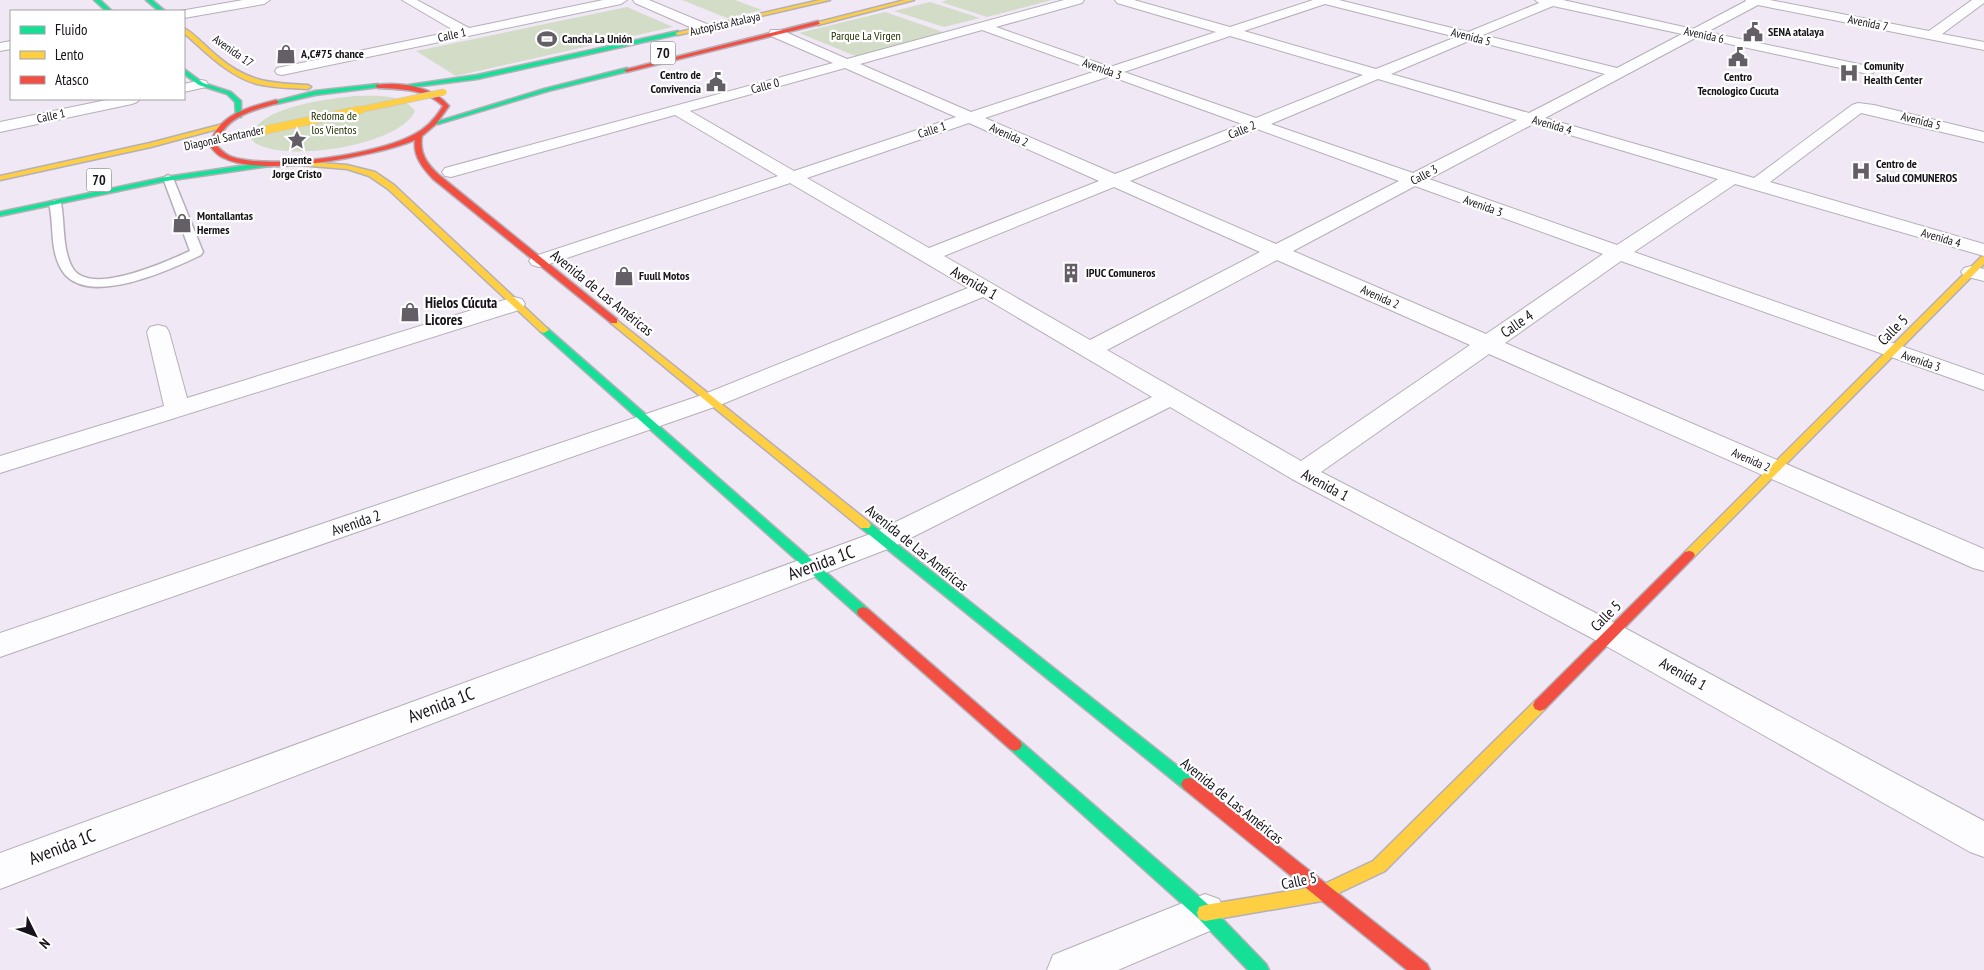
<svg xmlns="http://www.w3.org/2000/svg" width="1984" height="970" viewBox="0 0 1984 970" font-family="'PT Sans Narrow',sans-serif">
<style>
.green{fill:#d3dcc7}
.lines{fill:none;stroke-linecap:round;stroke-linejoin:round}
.lane-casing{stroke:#b5afb8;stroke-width:3}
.street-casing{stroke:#b5afb8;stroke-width:2}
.fast-casing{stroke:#b5afb8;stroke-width:3}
.slow-casing{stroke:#b5afb8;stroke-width:3}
.jam-casing{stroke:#b5afb8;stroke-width:3}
.lane{fill:#fdfcfe;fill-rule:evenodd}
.street{fill:#fdfcfe;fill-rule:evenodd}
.fast{fill:#16e098;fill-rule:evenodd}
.slow{fill:#ffcf43;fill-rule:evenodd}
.jam{fill:#f24e42;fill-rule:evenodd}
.slow-bridge-far1-casing{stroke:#cbc8cd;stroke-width:7;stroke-linecap:butt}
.slow-bridge-casing{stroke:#cbc8cd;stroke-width:9;stroke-linecap:butt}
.slow-bridge-far1{stroke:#ffcf43;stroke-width:5.5}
.slow-bridge{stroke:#ffcf43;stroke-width:8}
.labels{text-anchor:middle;stroke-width:4.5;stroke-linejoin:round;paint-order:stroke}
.far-street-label{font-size:12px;fill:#18131b;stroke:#fff}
.far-poi-label{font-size:12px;font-weight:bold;fill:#18131b;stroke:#fff;text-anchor:start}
.far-park-label{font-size:12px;fill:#203200;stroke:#fff}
.shield{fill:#fff;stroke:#5d5a5f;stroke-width:1}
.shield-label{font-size:14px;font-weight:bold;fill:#18131b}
.street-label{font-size:15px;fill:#18131b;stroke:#fff}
.poi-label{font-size:15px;font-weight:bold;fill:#18131b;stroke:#fff;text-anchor:start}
.near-street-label{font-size:18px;fill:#18131b;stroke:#fff}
</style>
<rect width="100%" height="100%" fill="#f0e8f5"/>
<g class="green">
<path d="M 682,0 L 735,0 L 762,10 L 727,18 Z"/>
<path d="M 948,0 L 1052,0 L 987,17 L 941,2 Z"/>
<path d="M 930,2 L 980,18 L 944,27 L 894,11 Z"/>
<path d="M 627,7 L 673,27 L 456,76 L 416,51 Z"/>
<path d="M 885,12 L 946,33 L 858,57 L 799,33 Z"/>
<path d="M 355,96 C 375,96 402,93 415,111 C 399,146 291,161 259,145 C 255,144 253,140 250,138 C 258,106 328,99 355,96 Z"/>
</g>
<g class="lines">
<defs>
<path id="lane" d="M 168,175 L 173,178 L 203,252 L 201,255 C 170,270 82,311 60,267 C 50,248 54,224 49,203 L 55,200 L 61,203 C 65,224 62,248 72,267 C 88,298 168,261 190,251 L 163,178 Z"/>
<g id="street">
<path d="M 243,0 L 270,0 L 264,4 L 184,18 L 184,11 L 180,11 Z"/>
<path d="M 402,0 L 417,0 L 469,28 L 603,0 L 627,0 L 621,4 L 282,75 L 277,74 L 275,71 L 277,68 L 282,67 L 455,31 Z"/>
<path d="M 633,0 L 649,0 L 709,25 L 711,28 L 709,31 L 699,31 L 635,3 Z"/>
<path d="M 1064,0 L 1084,0 L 1082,3 L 996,27 L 1110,67 L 1216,32 L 1117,3 L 1115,0 L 1134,0 L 1230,27 L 1313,0 L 1339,0 L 1468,32 L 1539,3 L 1535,0 L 1563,0 L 1693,29 L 1746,1 L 1745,0 L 1770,0 L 1929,31 L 1972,0 L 1984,0 L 1984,3 L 1942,34 L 1984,42 L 1984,50 L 1758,5 L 1707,32 L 1868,66 L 1873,67 L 1875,70 L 1873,73 L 1868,74 L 1697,37 L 1545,118 L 1754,178 L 1852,105 L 1858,103 L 1874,105 L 1984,132 L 1984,142 L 1861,113 L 1770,182 L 1984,244 L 1984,256 L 1735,184 L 1634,252 L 1984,375 L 1984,390 L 1621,261 L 1505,343 L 1984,549 L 1984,571 L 1973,568 L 1489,354 L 1321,472 L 1621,626 L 1984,821 L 1984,857 L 1970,852 L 1599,642 L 1292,479 L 1170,407 L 893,547 L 0,889 L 0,853 L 873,533 L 1152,397 L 983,297 L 720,405 L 0,657 L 0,633 L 702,395 L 968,288 L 790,183 L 546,265 L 539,267 L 532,265 L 529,261 L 532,257 L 778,176 L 675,115 L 451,177 L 445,176 L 442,172 L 445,168 L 833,63 L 771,36 L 769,33 L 771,30 L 781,30 L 847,59 ZM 1325,4 L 1456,37 L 1376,69 L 1244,31 ZM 1553,6 L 1682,34 L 1617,68 L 1483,35 ZM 982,30 L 1096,71 L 971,112 L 860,64 ZM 1230,36 L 1363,75 L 1256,118 L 1124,72 ZM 1471,40 L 1605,74 L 1529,113 L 1391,74 ZM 845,68 L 956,117 L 794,171 L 690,111 ZM 1110,76 L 1242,124 L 1115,174 L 985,118 ZM 1378,79 L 1517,120 L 1413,173 L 1271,124 ZM 969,123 L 1099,181 L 929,248 L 807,178 ZM 1533,124 L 1718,179 L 1617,245 L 1429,179 ZM 1257,129 L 1399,181 L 1276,244 L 1130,181 ZM 1415,186 L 1603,254 L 1486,334 L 1293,251 ZM 1114,187 L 1260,252 L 1090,340 L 944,256 ZM 1277,260 L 1470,345 L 1301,461 L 1107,350 Z"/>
<path d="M 11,41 L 11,49 L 0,51 L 0,43 Z"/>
<path d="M 201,80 L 206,81 L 208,84 L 206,87 L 184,92 L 184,84 Z"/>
<path d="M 111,99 L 140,99 L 137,102 L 132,104 L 0,132 L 0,122 Z"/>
<path d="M 1971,266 L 1984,269 L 1984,281 L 1964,276 L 1961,272 L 1964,268 Z"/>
<path d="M 514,297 L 522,299 L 525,304 L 522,309 L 0,473 L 0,456 L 164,406 L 147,332 L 150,327 L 158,325 L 166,327 L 169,332 L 187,398 Z"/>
<path d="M 1205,894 L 1219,899 L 1225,913 L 1219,927 L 1118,970 L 1047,970 L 1053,955 Z"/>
</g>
<g id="fast">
<path d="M 94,0 L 100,0 L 112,11 L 106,11 Z"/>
<path d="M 146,0 L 152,0 L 165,11 L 159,11 Z"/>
<path d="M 678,31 L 680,34 L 477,79 L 398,89 L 395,87 L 477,75 Z"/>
<path d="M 627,68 L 630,70 L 629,71 L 548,91 L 438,124 L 433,123 L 544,89 Z"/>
<path d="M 184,69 L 203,83 L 231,92 L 241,101 L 241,117 L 236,116 L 235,102 L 227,94 L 199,85 L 184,74 Z"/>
<path d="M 378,84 L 380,85 L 380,87 L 315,95 L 276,104 L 273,102 L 315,91 Z"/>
<path d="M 267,162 L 271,164 L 270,166 L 166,181 L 0,216 L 0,212 L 166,177 Z"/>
<path d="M 544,327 L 547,328 L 868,609 L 869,612 L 868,615 L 858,615 L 541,332 L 541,328 Z"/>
<path d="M 865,521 L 869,522 L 1194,779 L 1197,784 L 1194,789 L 1189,790 L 1184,789 L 861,528 L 859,525 Z"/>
<path d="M 1015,739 L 1020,741 L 1211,907 L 1266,964 L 1269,970 L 1248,970 L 1199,919 L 1010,749 L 1008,745 L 1010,741 Z"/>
</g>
<g id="slow">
<path d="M 820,0 L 830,0 L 678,35 L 675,33 Z"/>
<path d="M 905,0 L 914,0 L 818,25 L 815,23 Z"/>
<path d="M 184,28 C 196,35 206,47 217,56 C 247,82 270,83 308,85 L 311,87 L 308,89 C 291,88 274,88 257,84 C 228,76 206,52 184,33 Z"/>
<path d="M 223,124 L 226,126 L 225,127 L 151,147 L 0,180 L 0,176 L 150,143 Z"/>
<path d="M 296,161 L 347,165 L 375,172 L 394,185 L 549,330 L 544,333 L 541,332 L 388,189 L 369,176 L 347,169 L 299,165 L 295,163 Z"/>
<path d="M 1984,256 L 1984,264 L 1693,558 L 1685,558 L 1683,555 L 1685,552 L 1981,257 Z"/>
<path d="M 614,318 L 869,522 L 871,525 L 869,528 L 861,528 L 611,323 L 609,321 Z"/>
<path d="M 1540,699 L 1545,701 L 1547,705 L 1545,709 L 1385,871 L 1322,901 L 1205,921 L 1199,919 L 1197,913 L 1199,907 L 1205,905 L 1320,886 L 1373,861 L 1535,701 Z"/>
</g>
<g id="jam">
<path d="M 818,21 L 820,24 L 627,72 L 624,70 Z"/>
<path d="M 376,85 C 401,82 432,86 449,106 L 436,124 L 422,136 C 419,153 427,164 439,175 L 617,319 L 617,323 L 611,323 L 433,179 C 422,167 413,156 415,140 C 376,156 263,178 224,158 C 218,156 214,151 210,146 C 216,115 249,107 276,100 L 279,102 L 278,103 C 254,110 222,117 217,146 C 221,150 226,155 232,157 C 272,170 376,155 413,135 C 426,129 435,119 443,106 C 425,89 402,89 378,88 L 376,87 Z"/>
<path d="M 1689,551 L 1693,552 L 1695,555 L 1693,558 L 1545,709 L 1540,711 L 1535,709 L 1533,705 L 1535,701 L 1685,552 Z"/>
<path d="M 863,607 L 868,609 L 1020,741 L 1022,745 L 1020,749 L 1015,751 L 1010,749 L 858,615 L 857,612 L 858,609 Z"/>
<path d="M 1189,778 L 1194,779 L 1427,964 L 1430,970 L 1407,970 L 1184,789 L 1181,784 L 1184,779 Z"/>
</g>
</defs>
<use href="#lane" class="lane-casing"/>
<use href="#street" class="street-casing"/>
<use href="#fast" class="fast-casing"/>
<use href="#slow" class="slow-casing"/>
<use href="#jam" class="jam-casing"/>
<use href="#lane" class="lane"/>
<use href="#street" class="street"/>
<use href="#fast" class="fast"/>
<use href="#slow" class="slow"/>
<use href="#jam" class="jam"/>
<defs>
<path id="slow-bridge-far1" d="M 354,111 L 444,92"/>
<path id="slow-bridge" d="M 189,146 L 360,110"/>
</defs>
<use href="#slow-bridge-far1" class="slow-bridge-far1-casing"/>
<use href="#slow-bridge" class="slow-bridge-casing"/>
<use href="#slow-bridge-far1" class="slow-bridge-far1"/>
<use href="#slow-bridge" class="slow-bridge"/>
</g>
<defs>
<symbol id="civic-bare" viewBox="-9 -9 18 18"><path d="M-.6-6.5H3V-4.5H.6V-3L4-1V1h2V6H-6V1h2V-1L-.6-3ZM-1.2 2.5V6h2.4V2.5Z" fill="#645e67" stroke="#fff" stroke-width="2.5" paint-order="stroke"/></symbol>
<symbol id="stadium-bare" viewBox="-9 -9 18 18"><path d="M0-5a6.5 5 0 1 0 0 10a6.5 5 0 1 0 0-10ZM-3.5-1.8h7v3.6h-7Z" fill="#645e67" stroke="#fff" stroke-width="2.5" paint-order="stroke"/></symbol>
<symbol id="shop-bare" viewBox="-9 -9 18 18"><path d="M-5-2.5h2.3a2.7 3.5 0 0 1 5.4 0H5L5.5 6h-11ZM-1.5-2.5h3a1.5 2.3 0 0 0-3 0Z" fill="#645e67" stroke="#fff" stroke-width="2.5" paint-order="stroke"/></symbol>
<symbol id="hospital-bare" viewBox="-9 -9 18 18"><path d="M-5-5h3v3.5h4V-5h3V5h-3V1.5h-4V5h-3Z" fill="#645e67" stroke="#fff" stroke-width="2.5" paint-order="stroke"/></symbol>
<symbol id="sight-bare" viewBox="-9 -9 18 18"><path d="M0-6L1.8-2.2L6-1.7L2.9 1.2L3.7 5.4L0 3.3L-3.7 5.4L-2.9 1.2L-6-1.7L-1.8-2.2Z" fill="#645e67" stroke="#fff" stroke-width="2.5" paint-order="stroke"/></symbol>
<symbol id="building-bare" viewBox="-9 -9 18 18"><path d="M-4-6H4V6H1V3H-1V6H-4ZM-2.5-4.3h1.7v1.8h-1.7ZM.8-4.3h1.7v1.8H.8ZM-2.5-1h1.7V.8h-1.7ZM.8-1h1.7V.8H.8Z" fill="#645e67" stroke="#fff" stroke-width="2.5" paint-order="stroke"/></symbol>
</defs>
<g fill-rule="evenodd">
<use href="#civic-bare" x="1739" y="18" width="28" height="28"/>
<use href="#stadium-bare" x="533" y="25" width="28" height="28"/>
<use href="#shop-bare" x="272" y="40" width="28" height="28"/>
<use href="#civic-bare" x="1724" y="43" width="28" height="28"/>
<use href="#hospital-bare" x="1835" y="59" width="28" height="28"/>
<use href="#civic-bare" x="702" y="68" width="28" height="28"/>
<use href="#sight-bare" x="283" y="126" width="28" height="28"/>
<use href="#hospital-bare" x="1847" y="157" width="28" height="28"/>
<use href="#shop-bare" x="168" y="209" width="28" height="28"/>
<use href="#building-bare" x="1057" y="259" width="28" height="28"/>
<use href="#shop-bare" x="610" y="262" width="28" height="28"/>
<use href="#shop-bare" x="396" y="298" width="28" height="28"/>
</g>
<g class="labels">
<g class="far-street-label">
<text transform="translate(1868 23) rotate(11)" y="4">Avenida 7</text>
<text transform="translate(725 24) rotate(-13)" y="4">Autopista Atalaya</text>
<text transform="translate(452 35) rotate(-12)" y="4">Calle 1</text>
<text transform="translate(1704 35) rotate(12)" y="4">Avenida 6</text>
<text transform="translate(1471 37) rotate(14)" y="4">Avenida 5</text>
<text transform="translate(233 51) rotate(35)" y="4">Avenida 17</text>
<text transform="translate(1102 69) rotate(20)" y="4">Avenida 3</text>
<text transform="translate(765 86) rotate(-15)" y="4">Calle 0</text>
<text transform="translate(51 116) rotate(-12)" y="4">Calle 1</text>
<text transform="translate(1921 121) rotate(14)" y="4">Avenida 5</text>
<text transform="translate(1552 125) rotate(16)" y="4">Avenida 4</text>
<text transform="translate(932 130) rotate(-18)" y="4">Calle 1</text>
<text transform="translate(1242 130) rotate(-22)" y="4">Calle 2</text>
<text transform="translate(1009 135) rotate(24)" y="4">Avenida 2</text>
<text transform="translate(224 138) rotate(-12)" y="4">Diagonal Santander</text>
<text transform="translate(1424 175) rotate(-28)" y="4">Calle 3</text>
<text transform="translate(1483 206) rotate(20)" y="4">Avenida 3</text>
<text transform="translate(1941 238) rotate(16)" y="4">Avenida 4</text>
<text transform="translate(1380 297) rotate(24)" y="4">Avenida 2</text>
<text transform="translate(1921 361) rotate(19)" y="4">Avenida 3</text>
<text transform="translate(1751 460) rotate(24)" y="4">Avenida 2</text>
</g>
<g class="far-poi-label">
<text x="1768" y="36">SENA atalaya</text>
<text x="562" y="43">Cancha La Unión</text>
<text x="301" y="58">A,C#75 chance</text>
<text x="1864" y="70">Comunity<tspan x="1864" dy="14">Health Center</tspan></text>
<text x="701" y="79" text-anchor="end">Centro de<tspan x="701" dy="14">Convivencia</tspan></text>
<text x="1738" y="81" text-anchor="middle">Centro<tspan x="1738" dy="14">Tecnologico Cucuta</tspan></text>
<text x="297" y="164" text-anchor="middle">puente<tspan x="297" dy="14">Jorge Cristo</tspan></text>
<text x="1876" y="168">Centro de<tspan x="1876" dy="14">Salud COMUNEROS</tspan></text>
<text x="197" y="220">Montallantas<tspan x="197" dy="14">Hermes</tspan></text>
<text x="1086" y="277">IPUC Comuneros</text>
<text x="639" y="280">Fuull Motos</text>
</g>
<g class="far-park-label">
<text x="866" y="40">Parque La Virgen</text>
<text x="334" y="120">Redoma de<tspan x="334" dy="14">los Vientos</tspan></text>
</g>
<g class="shield">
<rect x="650.5" y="41.5" width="25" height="23" rx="4"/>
<rect x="86.5" y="168.5" width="25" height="23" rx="4"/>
</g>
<g class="shield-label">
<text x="663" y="58">70</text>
<text x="99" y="185">70</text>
</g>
<g class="street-label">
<text transform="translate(974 283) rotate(30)" y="5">Avenida 1</text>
<text transform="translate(602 293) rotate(39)" y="5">Avenida de Las Américas</text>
<text transform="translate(1517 324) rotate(-35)" y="5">Calle 4</text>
<text transform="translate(1893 330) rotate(-45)" y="5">Calle 5</text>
<text transform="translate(1325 485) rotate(28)" y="5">Avenida 1</text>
<text transform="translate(356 523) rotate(-19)" y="5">Avenida 2</text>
<text transform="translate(917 548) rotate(39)" y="5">Avenida de Las Américas</text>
<text transform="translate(1606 616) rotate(-45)" y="5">Calle 5</text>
<text transform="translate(1683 674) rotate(29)" y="5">Avenida 1</text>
<text transform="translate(1232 801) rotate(39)" y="5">Avenida de Las Américas</text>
<text transform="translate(1299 881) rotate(-12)" y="5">Calle 5</text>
</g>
<g class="poi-label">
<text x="425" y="308">Hielos Cúcuta<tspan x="425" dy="17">Licores</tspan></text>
</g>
<g class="near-street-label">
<text transform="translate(821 563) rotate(-20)" y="6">Avenida 1C</text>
<text transform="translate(441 705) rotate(-21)" y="6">Avenida 1C</text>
<text transform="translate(62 847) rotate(-21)" y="6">Avenida 1C</text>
</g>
</g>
<rect x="10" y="10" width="175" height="90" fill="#ffffff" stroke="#a3a1a4"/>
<rect x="20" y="26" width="25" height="8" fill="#16e098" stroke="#a3a1a4"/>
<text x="55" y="35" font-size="15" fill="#18131b">Fluido</text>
<rect x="20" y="51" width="25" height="8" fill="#ffcf43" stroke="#a3a1a4"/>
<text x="55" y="60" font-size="15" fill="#18131b">Lento</text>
<rect x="20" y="76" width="25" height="8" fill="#f24e42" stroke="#a3a1a4"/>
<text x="55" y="85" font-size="15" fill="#18131b">Atasco</text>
<g transform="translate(35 935) rotate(132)" stroke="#ffffff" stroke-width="4" paint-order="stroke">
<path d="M0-4L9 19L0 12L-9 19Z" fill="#18131b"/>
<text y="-8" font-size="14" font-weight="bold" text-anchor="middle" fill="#18131b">N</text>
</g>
</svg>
